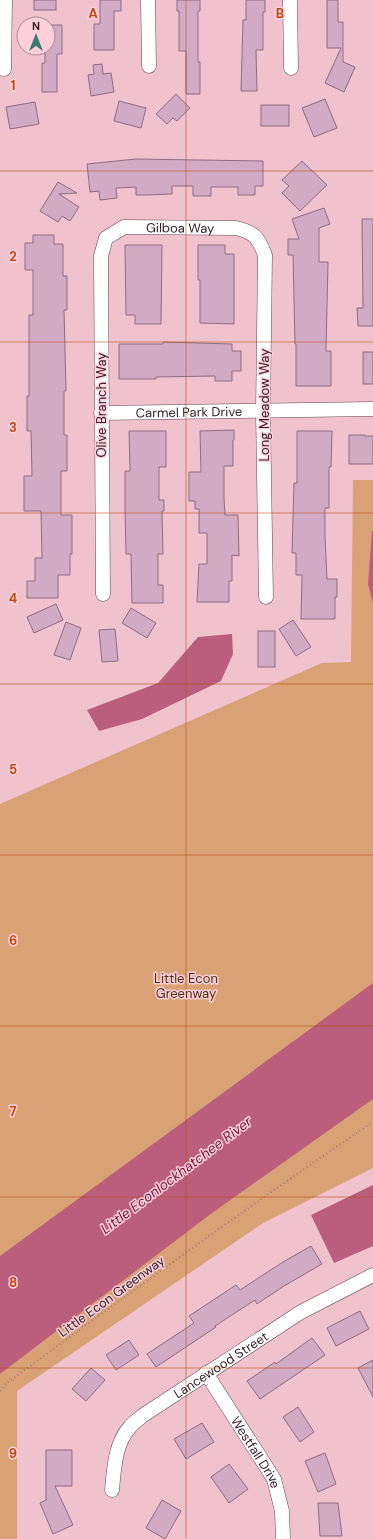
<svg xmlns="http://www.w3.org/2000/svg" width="373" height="1539" viewBox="0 0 373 1539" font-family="'DM Sans',sans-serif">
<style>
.green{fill:#d9a275}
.water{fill:#bb5e7d}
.building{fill:#d1abc3;stroke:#8f6c83}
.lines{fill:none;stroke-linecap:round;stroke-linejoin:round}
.street-casing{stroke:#66414c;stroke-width:15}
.path{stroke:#9c7b84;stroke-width:2;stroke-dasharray:1 3;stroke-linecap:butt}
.street{stroke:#fff;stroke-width:14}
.grid{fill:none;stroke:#bb4b13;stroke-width:1;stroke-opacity:0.55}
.labels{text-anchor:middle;stroke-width:3;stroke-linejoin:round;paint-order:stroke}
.street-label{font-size:13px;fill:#332227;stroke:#fdcfdb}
.park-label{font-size:13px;fill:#4c2d10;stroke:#fdcfdb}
.water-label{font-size:14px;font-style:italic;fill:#6d163b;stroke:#fdcfdb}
.grid-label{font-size:13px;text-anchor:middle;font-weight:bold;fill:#bb4b13;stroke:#fdcfdb;stroke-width:3;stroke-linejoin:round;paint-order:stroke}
</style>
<rect width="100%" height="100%" fill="#efc2ce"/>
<path class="green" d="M 353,480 L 373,480 L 373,1168 L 263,1223 L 17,1391 L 17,1539 L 0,1539 L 0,804 L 322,663 L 351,662 Z"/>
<g class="water">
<path d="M 373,530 L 373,603 L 368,584 L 372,531 Z"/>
<path d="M 232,634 L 233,654 L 221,681 L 142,719 L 99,731 L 87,710 L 158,683 L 198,637 Z"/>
<path d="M 373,983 L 373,1099 L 212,1213 L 0,1374 L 0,1256 Z"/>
<path d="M 373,1185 L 373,1246 L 334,1263 L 311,1215 Z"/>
</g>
<g class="building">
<rect x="34" y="0" width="22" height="10"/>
<path d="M 100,0 L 121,0 L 121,11 L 114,11 L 114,50 L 94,50 L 94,24 L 100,24 Z"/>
<path d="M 177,0 L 200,0 L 200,11 L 198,11 L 198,62 L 200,62 L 200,94 L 186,94 L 186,51 L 179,51 L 179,11 L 177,11 Z"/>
<path d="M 246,0 L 265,0 L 265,12 L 263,12 L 263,50 L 256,50 L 257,91 L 241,91 L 243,20 L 246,20 Z"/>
<path d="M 327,0 L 338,0 L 338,22 L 343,22 L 343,62 L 355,67 L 344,92 L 325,83 L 341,48 L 327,48 Z"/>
<path d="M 48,25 L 62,25 L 62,54 L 57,54 L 57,92 L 42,92 L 42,63 L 45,63 L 45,48 L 48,48 Z"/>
<path d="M 102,64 L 103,74 L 111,73 L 114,92 L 91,96 L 88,75 L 94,74 L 93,65 Z"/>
<path d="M 176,94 L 190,108 L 177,121 L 173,118 L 167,124 L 156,114 Z"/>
<path d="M 325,99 L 337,128 L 314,137 L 302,108 Z"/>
<path d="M 119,101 L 146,108 L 141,128 L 114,121 Z"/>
<path d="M 35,102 L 39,124 L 10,129 L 6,107 Z"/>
<rect x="261" y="105" width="28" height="21"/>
<path d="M 136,159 L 263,161 L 263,186 L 255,186 L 255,195 L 238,195 L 238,187 L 211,187 L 211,196 L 193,196 L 193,186 L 172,186 L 172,194 L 147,195 L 136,195 L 136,187 L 116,188 L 117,198 L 100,200 L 99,191 L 90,192 L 87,164 Z"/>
<path d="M 302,161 L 327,185 L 300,211 L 282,193 L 289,186 L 282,180 Z"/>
<path d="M 58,182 L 77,193 L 59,194 L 79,207 L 70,221 L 62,216 L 58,222 L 40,211 Z"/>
<path d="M 324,208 L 330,224 L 319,228 L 319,262 L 328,262 L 326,351 L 331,351 L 331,386 L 296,386 L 296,344 L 295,344 L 293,255 L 288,255 L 288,239 L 299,239 L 292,219 Z"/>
<path d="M 362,219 L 373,219 L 373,326 L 358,326 L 357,308 L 363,308 Z"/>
<path d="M 33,235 L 54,235 L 54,244 L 63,244 L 63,276 L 67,276 L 67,310 L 64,310 L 66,391 L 64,391 L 64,435 L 67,435 L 67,471 L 61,471 L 61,515 L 72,515 L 72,554 L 70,554 L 70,575 L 58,575 L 58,598 L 27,598 L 27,581 L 35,581 L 35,558 L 42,558 L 41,511 L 24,511 L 24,476 L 32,476 L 31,431 L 27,431 L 27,396 L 29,396 L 29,315 L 33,315 L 33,270 L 25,270 L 25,243 L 33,243 Z"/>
<path d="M 125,245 L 162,245 L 161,324 L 135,324 L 135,315 L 126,315 Z"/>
<path d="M 198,245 L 225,245 L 225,254 L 234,254 L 234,324 L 200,323 L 200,280 L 198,280 Z"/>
<path d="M 163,342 L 232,344 L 232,351 L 241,351 L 241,371 L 232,371 L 232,381 L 215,381 L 215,376 L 156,377 L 156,379 L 119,379 L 119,344 L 163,344 Z"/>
<rect x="363" y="352" width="10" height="32"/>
<path d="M 234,430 L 234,440 L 233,440 L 233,466 L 224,466 L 224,498 L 225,515 L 238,515 L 239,556 L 232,555 L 232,581 L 229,581 L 229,602 L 197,602 L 199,564 L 207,564 L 207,533 L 199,533 L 199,509 L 195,509 L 195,501 L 189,501 L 189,472 L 201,472 L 200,431 Z"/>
<path d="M 129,431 L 166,431 L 166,467 L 159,467 L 159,500 L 164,500 L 164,511 L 162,511 L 163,554 L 158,554 L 158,585 L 163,585 L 163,603 L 132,603 L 131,554 L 126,554 L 125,511 L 125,471 L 130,471 Z"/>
<path d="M 297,431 L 332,431 L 331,467 L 329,467 L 329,508 L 325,508 L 325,536 L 327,579 L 337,579 L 337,597 L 335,597 L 335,619 L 301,619 L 302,575 L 296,575 L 296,553 L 292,553 L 294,483 L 297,483 Z"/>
<path d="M 349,435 L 365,435 L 365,436 L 373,436 L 373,464 L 349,464 Z"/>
<path d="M 56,604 L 63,620 L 34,633 L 27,617 Z"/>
<path d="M 131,608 L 156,623 L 147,638 L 122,623 Z"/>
<path d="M 293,620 L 311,647 L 296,656 L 279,629 Z"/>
<path d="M 66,622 L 81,628 L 70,660 L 54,655 Z"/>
<path d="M 115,629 L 118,661 L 102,662 L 99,630 Z"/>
<rect x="258" y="631" width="17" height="36"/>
<path d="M 311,1246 L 322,1264 L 284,1286 L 257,1304 L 255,1300 L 215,1326 L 216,1327 L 156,1367 L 147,1354 L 194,1323 L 189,1316 L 236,1285 L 240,1290 L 283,1262 Z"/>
<path d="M 360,1311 L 369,1329 L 336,1346 L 327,1328 Z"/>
<path d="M 312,1338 L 325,1355 L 260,1399 L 247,1381 L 275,1362 L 276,1364 Z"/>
<path d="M 129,1340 L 139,1355 L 116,1370 L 106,1355 Z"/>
<path d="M 373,1360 L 373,1397 L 358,1368 Z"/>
<path d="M 91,1368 L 105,1380 L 86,1401 L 72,1389 Z"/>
<path d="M 298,1407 L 314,1432 L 300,1442 L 283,1417 Z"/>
<path d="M 202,1423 L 214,1442 L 186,1459 L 174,1439 Z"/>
<path d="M 46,1450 L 72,1450 L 72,1486 L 55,1486 L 73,1525 L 53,1534 L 40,1503 L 46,1500 Z"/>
<path d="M 325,1453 L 336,1484 L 318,1492 L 305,1461 Z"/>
<path d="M 229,1464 L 248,1489 L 229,1503 L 211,1477 Z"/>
<path d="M 162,1500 L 181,1511 L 165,1539 L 146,1528 Z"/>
<path d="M 318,1503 L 338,1503 L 342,1536 L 320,1536 Z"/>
</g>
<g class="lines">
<defs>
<g id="street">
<path d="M 148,0 L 149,66"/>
<path d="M 290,0 L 291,68"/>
<path d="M 4,69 L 5,0"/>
<path id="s1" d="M 101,413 L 373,409"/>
<path id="s2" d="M 103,594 L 101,256 L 106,238 L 124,227 L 236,228 C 255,233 258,237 265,255 L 263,412 L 266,597"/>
<path id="s3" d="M 206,1373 L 274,1479 L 282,1511 L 283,1539"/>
<path id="s4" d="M 112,1490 C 114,1469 115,1443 130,1427 C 133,1423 138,1420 142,1416 L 301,1312 L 373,1275"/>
</g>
</defs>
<use href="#street" class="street-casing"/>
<path class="path" d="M 0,1391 L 4,1385 C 126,1296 248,1206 373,1122"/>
<use href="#street" class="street"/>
</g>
<path class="grid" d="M 186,0 L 186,1539M 0,171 L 373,171M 0,342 L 373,342M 0,513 L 373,513M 0,684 L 373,684M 0,855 L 373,855M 0,1026 L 373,1026M 0,1197 L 373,1197M 0,1368 L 373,1368"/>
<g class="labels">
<g class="street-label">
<text dy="5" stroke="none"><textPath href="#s2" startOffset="434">Gilboa Way</textPath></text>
<text transform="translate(101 405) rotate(-90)" y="5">Olive Branch Way</text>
<text transform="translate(264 405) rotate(-90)" y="5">Long Meadow Way</text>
<text dy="5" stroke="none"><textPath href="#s1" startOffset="88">Carmel Park Drive</textPath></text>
<text transform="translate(111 1296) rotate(-36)" y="5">Little Econ Greenway</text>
<text dy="5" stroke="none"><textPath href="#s4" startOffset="177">Lancewood Street</textPath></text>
<text dy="5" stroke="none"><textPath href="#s3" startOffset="94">Westfall Drive</textPath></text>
</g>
<g class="park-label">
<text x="186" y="983">Little Econ<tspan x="186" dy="15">Greenway</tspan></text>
</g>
<g class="water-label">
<text transform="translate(176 1175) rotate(-37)" y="5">Little Econlockhatchee River</text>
</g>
</g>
<g class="grid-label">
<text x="93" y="18">A</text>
<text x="280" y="18">B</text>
<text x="13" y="90">1</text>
<text x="13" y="261">2</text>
<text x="13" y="432">3</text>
<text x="13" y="603">4</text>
<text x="13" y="774">5</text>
<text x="13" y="945">6</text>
<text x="13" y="1116">7</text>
<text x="13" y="1287">8</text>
<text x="13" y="1458">9</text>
</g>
<g transform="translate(36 36)"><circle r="19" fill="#fdcfdb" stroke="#ac8a93"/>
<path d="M0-3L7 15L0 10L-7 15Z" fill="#377b6f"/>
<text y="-6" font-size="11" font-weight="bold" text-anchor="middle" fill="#332227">N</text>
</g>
</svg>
